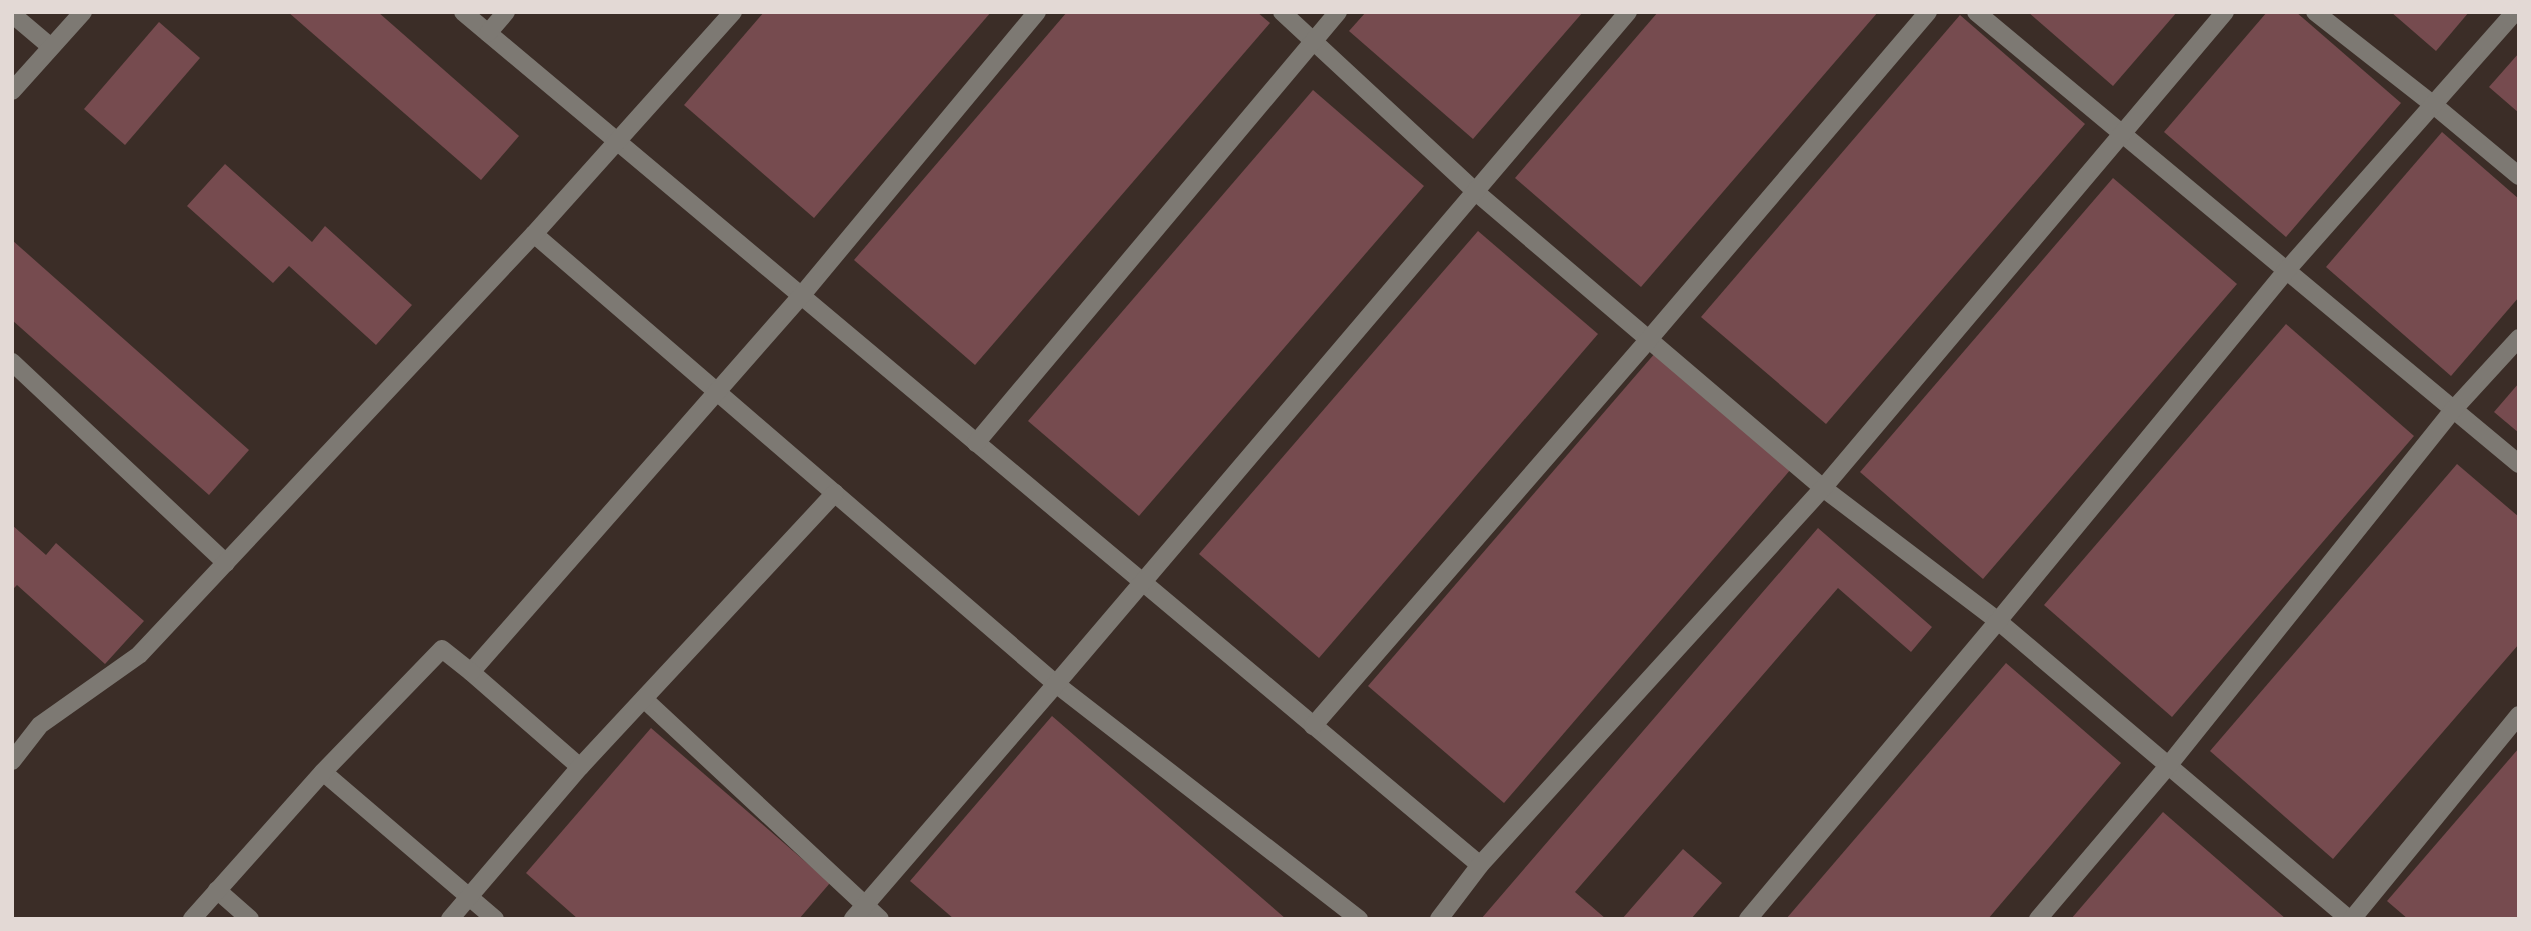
<svg xmlns="http://www.w3.org/2000/svg" width="2531" height="931" viewBox="0 0 2531 931" font-family="'PT Sans',sans-serif">
<style>
.building{fill:#764b4f}
.lines{fill:none;stroke-linecap:round;stroke-linejoin:round}
.minor{stroke:#7d7973;stroke-width:18}
</style>
<rect width="100%" height="100%" fill="#3b2d27"/>
<g class="building">
<path d="M 288,12 L 378,12 L 519,136 L 481,180 Z"/>
<path d="M 764,12 L 991,12 L 814,218 L 684,105 Z"/>
<path d="M 1067,12 L 1257,12 L 1270,23 L 975,365 L 854,260 Z"/>
<path d="M 1366,12 L 1583,12 L 1473,139 L 1349,31 Z"/>
<path d="M 1658,12 L 1878,12 L 1641,287 L 1515,178 Z"/>
<path d="M 2028,12 L 2177,12 L 2113,86 Z"/>
<path d="M 2267,12 L 2296,12 L 2401,103 L 2286,237 L 2164,132 Z"/>
<path d="M 2391,12 L 2469,12 L 2436,51 Z"/>
<path d="M 1960,15 L 2085,124 L 1826,424 L 1701,317 Z"/>
<path d="M 159,22 L 200,58 L 125,145 L 84,109 Z"/>
<path d="M 2519,53 L 2519,113 L 2489,87 Z"/>
<path d="M 1313,90 L 1424,186 L 1139,516 L 1028,421 Z"/>
<path d="M 2442,132 L 2519,199 L 2519,297 L 2451,376 L 2326,267 Z"/>
<path d="M 225,164 L 312,242 L 325,226 L 412,305 L 376,345 L 289,266 L 273,283 L 187,206 Z"/>
<path d="M 2113,178 L 2237,284 L 1983,579 L 1860,472 Z"/>
<path d="M 1478,231 L 1598,334 L 1319,658 L 1199,554 Z"/>
<path d="M 12,240 L 249,450 L 209,495 L 12,320 Z"/>
<path d="M 2286,324 L 2414,436 L 2172,717 L 2044,605 Z"/>
<path d="M 1656,352 L 1791,469 L 1504,803 L 1368,686 Z"/>
<path d="M 2519,383 L 2519,433 L 2494,412 Z"/>
<path d="M 2457,464 L 2519,517 L 2519,644 L 2333,859 L 2210,751 Z"/>
<path d="M 12,525 L 46,555 L 56,543 L 144,621 L 105,664 L 17,585 L 12,590 Z"/>
<path d="M 1818,528 L 1932,627 L 1911,652 L 1838,588 L 1575,892 L 1606,919 L 1481,919 Z"/>
<path d="M 2006,663 L 2121,763 L 1988,919 L 1786,919 Z"/>
<path d="M 1052,716 L 1286,919 L 954,919 L 910,881 Z"/>
<path d="M 651,728 L 830,883 L 799,919 L 578,919 L 526,873 Z"/>
<path d="M 2519,748 L 2519,919 L 2408,919 L 2387,901 Z"/>
<path d="M 2163,812 L 2286,919 L 2071,919 Z"/>
<path d="M 1683,849 L 1722,883 L 1691,919 L 1622,919 Z"/>
</g>
<g class="lines">
<g class="minor">
<path d="M 463,12 L 1480,865"/>
<path d="M 1282,12 L 1477,193 L 1823,488 L 1998,621 L 2349,919"/>
<path d="M 1976,12 L 2519,464"/>
<path d="M 2315,12 L 2435,106 L 2519,176"/>
<path d="M 12,14 L 51,47"/>
<path d="M 488,33 L 506,12"/>
<path d="M 12,91 L 83,12"/>
<path d="M 534,234 L 1056,684 L 1359,919"/>
<path d="M 12,362 L 226,563"/>
<path d="M 976,443 L 1338,12"/>
<path d="M 644,699 L 880,919"/>
<path d="M 1313,726 L 1650,338 L 1928,12"/>
<path d="M 12,761 L 40,725 L 139,655 L 534,234 L 733,12"/>
<path d="M 580,767 L 471,672 L 801,296 L 1037,12"/>
<path d="M 323,772 L 495,919"/>
<path d="M 217,890 L 250,919"/>
<path d="M 192,919 L 323,772 L 442,649 L 471,672"/>
<path d="M 450,919 L 580,767 L 835,493"/>
<path d="M 853,919 L 1056,684 L 1628,12"/>
<path d="M 1439,919 L 1480,865 L 1823,488 L 2225,12"/>
<path d="M 1748,919 L 1998,621 L 2286,271 L 2515,12"/>
<path d="M 2038,919 L 2168,766 L 2453,410 L 2519,338"/>
<path d="M 2352,919 L 2519,715"/>
</g>
</g>
<rect width="2531" height="931" fill="none" stroke="#e3d9d5" stroke-width="28"/>
</svg>
